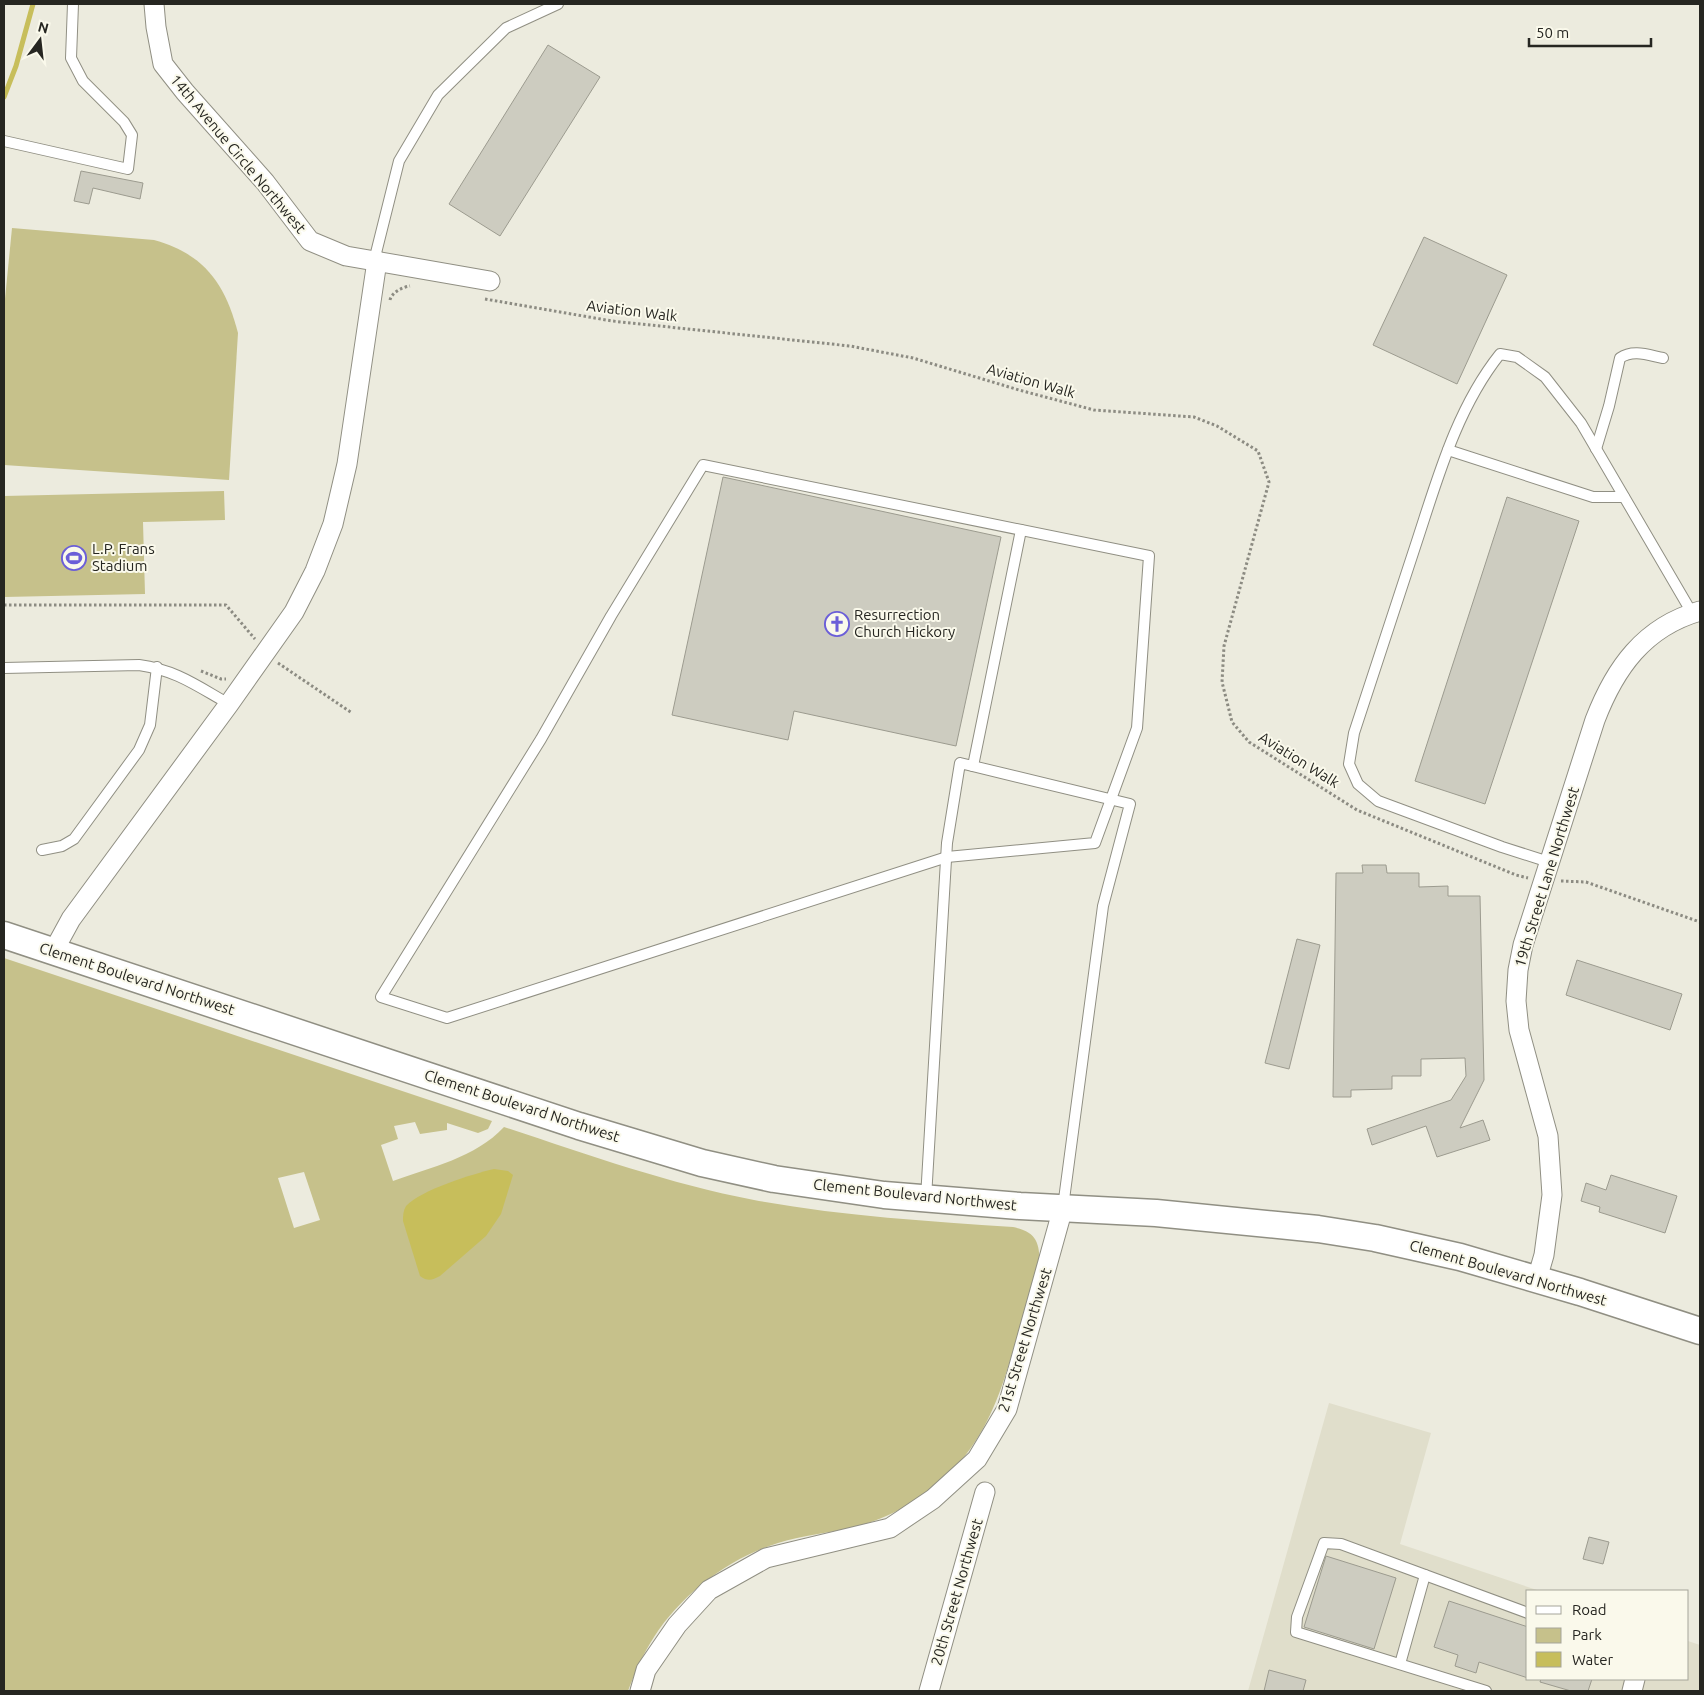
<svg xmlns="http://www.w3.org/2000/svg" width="1704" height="1695" viewBox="0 0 1704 1695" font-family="Ubuntu,sans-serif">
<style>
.built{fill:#e0decb}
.green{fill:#c6c18b;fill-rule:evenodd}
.water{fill:#c7be5b}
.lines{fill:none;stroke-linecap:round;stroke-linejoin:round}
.stream{stroke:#c7be5b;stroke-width:5}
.building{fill:#cdccc0;stroke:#9c9b8f}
.lane-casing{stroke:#908f83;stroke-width:12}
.street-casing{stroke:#908f83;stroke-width:21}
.secondary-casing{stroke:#908f83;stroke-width:29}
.path{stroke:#8c8b82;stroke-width:3;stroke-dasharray:2.5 2.5;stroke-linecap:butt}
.lane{stroke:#fff;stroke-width:10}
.street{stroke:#fff;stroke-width:19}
.secondary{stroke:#fff;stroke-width:26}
.labels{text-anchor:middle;stroke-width:4;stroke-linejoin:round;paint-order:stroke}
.street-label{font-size:15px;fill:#262621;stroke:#faf9eb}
.poi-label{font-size:15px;fill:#262621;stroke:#faf9eb;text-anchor:start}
</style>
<rect width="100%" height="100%" fill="#ecebde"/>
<path class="built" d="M 1329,1403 L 1431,1433 L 1400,1544 L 1540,1591 L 1528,1591 L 1528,1679 L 1688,1679 L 1688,1641 L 1700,1645 L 1700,1691 L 1248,1691 Z"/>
<g class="green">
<path d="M 12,228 L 154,240 C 204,254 225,283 238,333 L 229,480 L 4,465 L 4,309 Z"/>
<path d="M 224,491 L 225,520 L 143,522 L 145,594 L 4,597 L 4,496 Z"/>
<path d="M 4,958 L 492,1121 L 488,1129 L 478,1133 L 447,1123 L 447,1130 L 420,1134 L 415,1122 L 394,1126 L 398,1139 L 381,1145 L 393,1181 C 431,1167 475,1158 504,1127 C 586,1154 669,1184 754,1200 C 840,1216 927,1221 1013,1227 C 1037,1232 1039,1242 1040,1264 C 1031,1292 1023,1320 1014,1347 C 1002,1389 989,1428 960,1462 C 933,1493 896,1516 855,1527 C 830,1533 803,1535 778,1543 C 729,1558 682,1594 654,1637 C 643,1654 635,1672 628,1691 L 4,1691 ZM 304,1172 L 320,1220 L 294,1228 L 278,1178 Z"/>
</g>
<path class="water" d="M 494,1169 L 508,1171 L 513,1175 L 501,1214 L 486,1236 L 440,1276 C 432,1280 428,1282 420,1276 L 403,1221 C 403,1216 403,1211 406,1206 C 421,1190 472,1174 494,1169 Z"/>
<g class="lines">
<path class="stream" d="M 4,97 L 16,66 L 33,4"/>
</g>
<g class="building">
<path d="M 548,45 L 600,77 L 500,236 L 449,204 Z"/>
<path d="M 81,171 L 143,183 L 140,199 L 93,188 L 89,204 L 74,201 Z"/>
<path d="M 1424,237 L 1507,275 L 1457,384 L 1373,345 Z"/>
<path d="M 723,477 L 1001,537 L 956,746 L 794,711 L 788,740 L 672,715 Z"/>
<path d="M 1507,497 L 1579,521 L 1485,804 L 1415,781 Z"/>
<path d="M 1362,865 L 1386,865 L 1387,873 L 1419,873 L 1419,887 L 1448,886 L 1448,896 L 1480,896 L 1484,1080 L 1460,1128 L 1483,1120 L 1490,1140 L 1437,1157 L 1426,1126 L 1372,1145 L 1367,1129 L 1451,1100 L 1466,1076 L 1465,1058 L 1421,1059 L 1421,1076 L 1392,1076 L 1392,1089 L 1351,1090 L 1351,1097 L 1333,1097 L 1336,873 L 1363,873 Z"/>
<path d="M 1297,939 L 1320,945 L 1289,1069 L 1265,1063 Z"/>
<path d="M 1577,960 L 1682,994 L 1670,1030 L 1566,995 Z"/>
<path d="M 1611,1175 L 1677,1196 L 1665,1233 L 1599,1212 L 1600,1207 L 1581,1201 L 1586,1183 L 1606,1190 Z"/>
<path d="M 1589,1537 L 1609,1542 L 1603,1564 L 1583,1559 Z"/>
<path d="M 1326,1556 L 1396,1578 L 1374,1649 L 1304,1627 Z"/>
<path d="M 1449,1601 L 1528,1627 L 1528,1678 L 1479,1662 L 1476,1673 L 1455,1666 L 1458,1655 L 1434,1647 Z"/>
<path d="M 1269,1670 L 1306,1680 L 1303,1691 L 1264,1691 Z"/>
<path d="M 1541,1679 L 1592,1679 L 1588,1691 L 1571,1691 L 1540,1682 Z"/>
</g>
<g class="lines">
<defs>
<g id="lane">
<path d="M 4,141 L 128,169 L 132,135 L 124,122 L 83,81 L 71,58 L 73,4"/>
<path d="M 374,261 L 399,161 L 438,95 L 506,28 L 558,4"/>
<path d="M 1596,449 L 1609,406 L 1620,358 C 1633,349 1648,355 1663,358"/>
<path d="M 1448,450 L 1593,497 L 1624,497"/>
<path d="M 703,465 L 1149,556 L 1137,728 L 1095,843 L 947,857 L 447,1018 L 381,997 L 541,739 L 611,616 Z"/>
<path d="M 4,668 L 139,665 C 176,670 197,686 229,704"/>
<path d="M 973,766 L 1021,530"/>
<path d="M 42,850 L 62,846 L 74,839 L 139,750 L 150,725 L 157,667"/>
<path d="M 1549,862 L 1502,847 L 1378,801 L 1358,784 L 1349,764 L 1354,733 C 1375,669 1396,605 1417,541 C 1438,477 1457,408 1500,354 L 1517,357 L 1545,377 L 1581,423 L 1692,613"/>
<path d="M 926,1198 L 947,843 L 960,763 L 1130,804 L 1103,906 L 1063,1207"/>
<path d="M 1400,1664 L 1425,1575"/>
<path d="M 1486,1691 L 1296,1632 L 1297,1617 L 1324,1543 L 1341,1544 L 1528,1613"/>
</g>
<g id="street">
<path d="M 154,4 L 156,27 L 163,64 L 185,92 L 265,182 L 310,241 L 346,256 L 490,281"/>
<path d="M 53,952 L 71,919 L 229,704 L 294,612 L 315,571 L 333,524 L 347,464 L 377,261"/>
<path d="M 1537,1279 L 1544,1255 L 1552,1195 L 1548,1136 L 1519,1030 L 1516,1001 L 1518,970 L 1523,945 L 1595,720 C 1615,668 1644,627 1700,611"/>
<path d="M 640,1691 L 646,1670 L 677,1625 L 709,1590 L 766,1558 L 890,1528 L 933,1499 L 977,1459 L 1007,1409 L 1063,1208"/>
<path d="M 929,1691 L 985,1492"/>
<path d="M 1632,1691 L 1635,1679"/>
</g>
<path id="secondary" d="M 4,935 L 579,1126 L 702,1163 L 774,1179 L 884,1195 L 1020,1206 L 1156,1213 L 1318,1229 L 1375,1238 L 1460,1257 L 1580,1292 L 1700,1331"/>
</defs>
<use href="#lane" class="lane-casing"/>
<use href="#street" class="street-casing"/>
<use href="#secondary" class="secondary-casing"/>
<g class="path">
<path d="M 485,299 L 612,321 L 850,346 L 913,358 L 1019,390 L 1094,410 L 1194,417 L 1217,426 L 1258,451 L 1269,482 L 1224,646 L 1222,682 L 1232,722 L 1249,742 L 1357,810 L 1516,875 L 1528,878"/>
<path d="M 390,300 C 392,292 403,287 410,286"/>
<path d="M 4,605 L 226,605 L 255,639"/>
<path d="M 278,663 L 352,713"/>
<path d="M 201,671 L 221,679 L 226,679"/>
<path d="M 1561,881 L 1586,882 L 1700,922"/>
</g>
<use href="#lane" class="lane"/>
<use href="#street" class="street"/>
<use href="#secondary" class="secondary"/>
</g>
<defs>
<symbol id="stadium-ring" viewBox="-11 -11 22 22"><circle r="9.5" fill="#faf9eb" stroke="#6b5ed8" stroke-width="1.5"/><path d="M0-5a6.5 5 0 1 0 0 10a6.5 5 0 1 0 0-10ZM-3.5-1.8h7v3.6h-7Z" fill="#6b5ed8"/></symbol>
<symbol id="church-ring" viewBox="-11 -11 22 22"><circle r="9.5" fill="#faf9eb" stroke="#6b5ed8" stroke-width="1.5"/><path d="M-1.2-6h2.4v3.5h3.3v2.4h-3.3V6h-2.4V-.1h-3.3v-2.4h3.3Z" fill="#6b5ed8"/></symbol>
</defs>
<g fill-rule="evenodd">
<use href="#stadium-ring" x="60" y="544" width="28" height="28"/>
<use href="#church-ring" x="823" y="610" width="28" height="28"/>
</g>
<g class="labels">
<g class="street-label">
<text transform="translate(238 154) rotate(50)" y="5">14th Avenue Circle Northwest</text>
<text transform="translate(632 311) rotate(7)" y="5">Aviation Walk</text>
<text transform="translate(1031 381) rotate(16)" y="5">Aviation Walk</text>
<text transform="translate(1299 760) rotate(32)" y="5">Aviation Walk</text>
<text transform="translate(1547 877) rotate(-73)" y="5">19th Street Lane Northwest</text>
<text transform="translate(137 979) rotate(18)" y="5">Clement Boulevard Northwest</text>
<text transform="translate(522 1106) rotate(18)" y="5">Clement Boulevard Northwest</text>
<text transform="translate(915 1195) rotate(6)" y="5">Clement Boulevard Northwest</text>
<text transform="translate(1508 1273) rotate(16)" y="5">Clement Boulevard Northwest</text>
<text transform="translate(1025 1340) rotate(-73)" y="5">21st Street Northwest</text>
<text transform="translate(957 1592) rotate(-74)" y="5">20th Street Northwest</text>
</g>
<g class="poi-label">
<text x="92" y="554">L.P. Frans<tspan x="92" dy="17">Stadium</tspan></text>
<text x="854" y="620">Resurrection<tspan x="854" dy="17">Church Hickory</tspan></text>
</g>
</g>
<rect width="1704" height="1695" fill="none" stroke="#262621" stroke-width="10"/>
<rect x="1526" y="1590" width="162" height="90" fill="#faf9eb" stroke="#a5a59a"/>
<rect x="1536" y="1606" width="25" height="8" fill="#ffffff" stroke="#a5a59a"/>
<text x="1572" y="1615" font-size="15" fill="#262621">Road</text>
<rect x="1536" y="1628" width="25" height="15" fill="#c6c18b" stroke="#a5a59a"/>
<text x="1572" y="1640" font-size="15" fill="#262621">Park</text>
<rect x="1536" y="1652" width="25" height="15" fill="#c7be5b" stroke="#a5a59a"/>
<text x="1572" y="1665" font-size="15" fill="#262621">Water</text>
<g transform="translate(40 40) rotate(15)" stroke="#faf9eb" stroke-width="4" paint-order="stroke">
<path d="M0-4L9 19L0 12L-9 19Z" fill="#262621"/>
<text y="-8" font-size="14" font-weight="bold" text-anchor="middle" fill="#262621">N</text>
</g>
<path d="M1529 38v8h122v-8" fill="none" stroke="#262621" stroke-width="2.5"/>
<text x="1536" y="38" font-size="15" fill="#262621" stroke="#faf9eb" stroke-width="4" paint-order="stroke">50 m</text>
</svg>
